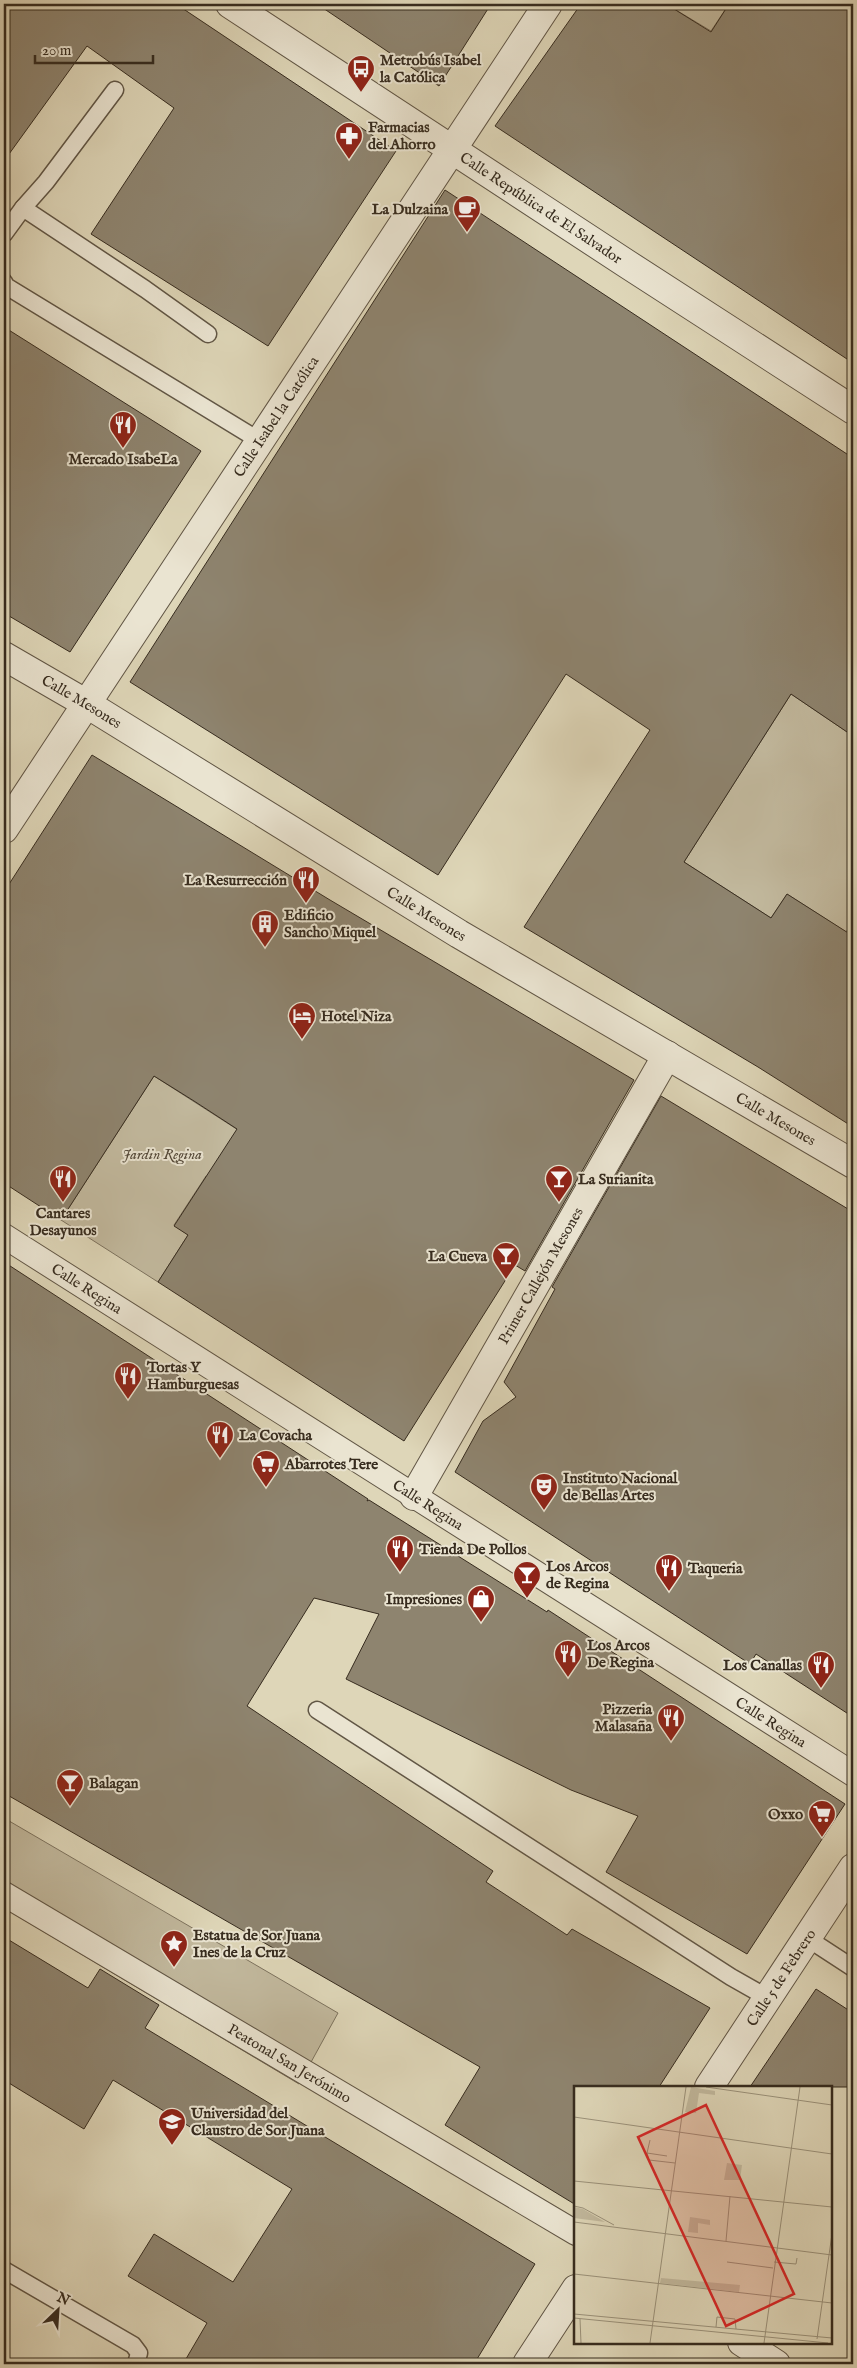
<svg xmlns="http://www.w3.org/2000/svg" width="857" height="2368" viewBox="0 0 857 2368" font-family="'IM FELL English',serif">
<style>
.green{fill:#c2b99e;stroke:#7c725e}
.building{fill:#8e846f;stroke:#372c1f}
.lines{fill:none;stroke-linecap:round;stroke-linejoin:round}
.service-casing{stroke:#615645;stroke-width:19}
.pedestrian-casing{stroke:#615645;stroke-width:26}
.minor-casing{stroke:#615645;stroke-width:30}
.tertiary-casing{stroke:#615645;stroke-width:30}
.service{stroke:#eae4d1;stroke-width:16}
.pedestrian{stroke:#eae4d1;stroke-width:24}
.minor{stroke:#eae4d1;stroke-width:28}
.tertiary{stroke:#eae4d1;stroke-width:28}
.labels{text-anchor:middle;stroke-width:4;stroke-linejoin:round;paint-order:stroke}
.poi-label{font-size:15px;font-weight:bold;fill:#372c1f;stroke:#eae4d1;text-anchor:start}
.street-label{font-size:15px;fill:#372c1f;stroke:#eae4d1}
.park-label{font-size:15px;font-style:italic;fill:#534838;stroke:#eae4d1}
.inset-road{fill:none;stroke:#9b927b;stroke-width:1}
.view{fill:#d62828;fill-opacity:0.15;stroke:#d62828;stroke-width:2.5}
.inset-edge{fill:none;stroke:#372c1f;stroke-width:2.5}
</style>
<rect width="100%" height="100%" fill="#ded6b8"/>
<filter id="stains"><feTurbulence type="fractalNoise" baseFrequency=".004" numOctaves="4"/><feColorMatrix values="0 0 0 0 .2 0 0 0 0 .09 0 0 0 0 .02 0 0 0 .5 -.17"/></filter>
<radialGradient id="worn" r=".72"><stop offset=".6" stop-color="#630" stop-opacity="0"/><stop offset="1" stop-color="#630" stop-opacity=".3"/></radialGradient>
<g class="green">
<path d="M 666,4 L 729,4 L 711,31 Z"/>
<path d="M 791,694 L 853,736 L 853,921 L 846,932 L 787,894 L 771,918 L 684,862 Z"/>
<path d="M 154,1076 L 347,1200 L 327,1253 L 206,1176 L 174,1225 L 188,1235 L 158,1282 L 61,1220 Z"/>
<path d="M 4,1818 L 338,2013 L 299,2084 L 4,1908 Z"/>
</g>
<g class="building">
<path d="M 4,4 L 176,4 L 396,151 L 268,346 L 91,234 L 174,108 L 87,46 L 4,161 Z"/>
<path d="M 317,4 L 491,4 L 439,86 Z"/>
<path d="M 581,4 L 666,4 L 711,32 L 729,4 L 853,4 L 853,363 L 495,126 Z"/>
<path d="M 445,190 L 853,458 L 853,736 L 791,694 L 684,862 L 771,918 L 787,894 L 853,936 L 853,1127 L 758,1067 L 524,927 L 650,730 L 566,674 L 438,875 L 130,682 Z"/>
<path d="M 4,327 L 201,451 L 70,652 L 4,613 Z"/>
<path d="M 92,755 L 330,900 L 634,1080 L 525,1271 L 515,1265 L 404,1441 L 158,1282 L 188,1235 L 174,1226 L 237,1129 L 194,1101 L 154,1076 L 61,1220 L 4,1183 L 4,892 Z"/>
<path d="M 661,1096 L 853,1212 L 853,1717 L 756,1654 L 750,1664 L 455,1472 L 483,1421 L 516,1397 L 504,1382 L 555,1289 L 552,1287 Z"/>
<path d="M 4,1262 L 368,1499 L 367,1501 L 369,1500 L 547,1612 L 548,1610 L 845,1804 L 747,1954 L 606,1872 L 638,1816 L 571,1790 L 346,1679 L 379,1614 L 314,1598 L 247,1706 L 493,1871 L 486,1882 L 567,1935 L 572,1929 L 710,2008 L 659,2087 L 576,2087 L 576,2205 L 445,2125 L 480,2067 L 4,1793 Z"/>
<path d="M 4,1937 L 88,1988 L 100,1969 L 159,2005 L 145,2028 L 535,2264 L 474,2364 L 183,2364 L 207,2323 L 128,2276 L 154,2234 L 233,2282 L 292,2189 L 113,2080 L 84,2129 L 4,2080 Z"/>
<path d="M 816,1989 L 853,2013 L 853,2087 L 750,2087 Z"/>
</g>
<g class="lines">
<defs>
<g id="service">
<path d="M 115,90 L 46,182 L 23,208 L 145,289 L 208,334"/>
<path d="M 4,234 L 23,208"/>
<path d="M 4,282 L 6,286 L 260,441"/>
<path d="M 317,1710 L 731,1977 L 768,1998"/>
<path d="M 807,1938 L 853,1968"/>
<path d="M 4,2270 L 133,2345 L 139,2353 L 136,2364"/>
</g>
<g id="pedestrian">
<path id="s1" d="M 4,1236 L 853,1774"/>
<path id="s2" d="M 4,1894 L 576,2233"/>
</g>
<g id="minor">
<path id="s3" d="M 230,4 L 627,264 L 853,410"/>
<path id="s4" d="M 4,656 L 87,704 L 459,934 L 853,1164"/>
<path id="s5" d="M 414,1496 L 667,1055"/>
<path id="s6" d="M 709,2087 L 853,1868"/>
<path d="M 742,2342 L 776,2364"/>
<path d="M 527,2364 L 576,2289"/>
</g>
<g id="tertiary">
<path id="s7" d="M 4,829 L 548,4"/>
</g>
</defs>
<use href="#service" class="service-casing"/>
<use href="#pedestrian" class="pedestrian-casing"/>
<use href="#minor" class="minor-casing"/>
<use href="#tertiary" class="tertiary-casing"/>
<use href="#service" class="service"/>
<use href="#pedestrian" class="pedestrian"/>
<use href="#minor" class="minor"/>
<use href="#tertiary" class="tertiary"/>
</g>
<defs>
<symbol id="bus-pin" viewBox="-11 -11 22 30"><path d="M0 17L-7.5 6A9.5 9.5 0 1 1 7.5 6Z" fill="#8f2418" stroke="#eae4d1"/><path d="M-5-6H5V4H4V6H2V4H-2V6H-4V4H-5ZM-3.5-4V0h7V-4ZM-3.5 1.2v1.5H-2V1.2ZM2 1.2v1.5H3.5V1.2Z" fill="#fff"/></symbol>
<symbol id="pharmacy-pin" viewBox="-11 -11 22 30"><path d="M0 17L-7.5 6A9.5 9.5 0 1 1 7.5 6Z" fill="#8f2418" stroke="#eae4d1"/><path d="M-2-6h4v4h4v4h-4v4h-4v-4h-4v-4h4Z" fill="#fff"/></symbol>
<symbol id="cafe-pin" viewBox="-11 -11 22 30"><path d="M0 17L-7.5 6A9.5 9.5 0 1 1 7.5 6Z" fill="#8f2418" stroke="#eae4d1"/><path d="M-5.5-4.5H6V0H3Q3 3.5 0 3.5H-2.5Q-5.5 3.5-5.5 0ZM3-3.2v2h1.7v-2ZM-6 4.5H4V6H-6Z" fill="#fff"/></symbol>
<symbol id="restaurant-pin" viewBox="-11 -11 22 30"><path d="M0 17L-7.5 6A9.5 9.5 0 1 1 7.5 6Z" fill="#8f2418" stroke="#eae4d1"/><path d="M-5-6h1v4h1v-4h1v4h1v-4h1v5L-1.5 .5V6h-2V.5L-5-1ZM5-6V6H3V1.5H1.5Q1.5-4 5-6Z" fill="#fff"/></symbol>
<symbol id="building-pin" viewBox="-11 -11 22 30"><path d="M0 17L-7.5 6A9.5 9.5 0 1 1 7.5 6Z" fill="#8f2418" stroke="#eae4d1"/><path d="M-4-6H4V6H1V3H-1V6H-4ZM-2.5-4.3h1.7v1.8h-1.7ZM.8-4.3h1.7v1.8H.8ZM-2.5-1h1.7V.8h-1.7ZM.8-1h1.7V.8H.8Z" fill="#fff"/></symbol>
<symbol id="hotel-pin" viewBox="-11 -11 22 30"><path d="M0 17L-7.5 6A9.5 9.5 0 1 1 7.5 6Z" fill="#8f2418" stroke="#eae4d1"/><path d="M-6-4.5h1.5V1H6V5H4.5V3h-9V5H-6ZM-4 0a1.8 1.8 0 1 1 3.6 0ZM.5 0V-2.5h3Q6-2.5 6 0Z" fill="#fff"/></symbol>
<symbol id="bar-pin" viewBox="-11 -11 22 30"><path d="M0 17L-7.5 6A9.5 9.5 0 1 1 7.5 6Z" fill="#8f2418" stroke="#eae4d1"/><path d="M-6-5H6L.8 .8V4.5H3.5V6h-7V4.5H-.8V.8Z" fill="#fff"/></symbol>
<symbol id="supermarket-pin" viewBox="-11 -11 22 30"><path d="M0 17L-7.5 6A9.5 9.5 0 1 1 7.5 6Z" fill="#8f2418" stroke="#eae4d1"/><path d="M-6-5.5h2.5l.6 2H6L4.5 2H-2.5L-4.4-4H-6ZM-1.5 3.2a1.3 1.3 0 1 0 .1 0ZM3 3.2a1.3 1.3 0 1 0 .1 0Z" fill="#fff"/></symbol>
<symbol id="theatre-pin" viewBox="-11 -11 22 30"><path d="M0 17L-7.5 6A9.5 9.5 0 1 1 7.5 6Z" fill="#8f2418" stroke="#eae4d1"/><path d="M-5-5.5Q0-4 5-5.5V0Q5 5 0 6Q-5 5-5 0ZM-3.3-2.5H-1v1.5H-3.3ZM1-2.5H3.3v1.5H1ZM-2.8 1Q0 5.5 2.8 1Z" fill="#fff"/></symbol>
<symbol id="shop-pin" viewBox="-11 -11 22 30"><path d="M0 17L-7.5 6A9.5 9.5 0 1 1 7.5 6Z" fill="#8f2418" stroke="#eae4d1"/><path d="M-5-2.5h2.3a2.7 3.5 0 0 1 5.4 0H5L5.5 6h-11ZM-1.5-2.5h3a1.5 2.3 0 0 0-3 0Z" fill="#fff"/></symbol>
<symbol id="sight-pin" viewBox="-11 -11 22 30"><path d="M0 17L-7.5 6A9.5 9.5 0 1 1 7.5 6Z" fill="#8f2418" stroke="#eae4d1"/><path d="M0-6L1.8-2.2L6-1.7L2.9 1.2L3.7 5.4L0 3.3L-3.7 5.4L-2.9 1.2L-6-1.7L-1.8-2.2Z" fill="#fff"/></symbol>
<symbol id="university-pin" viewBox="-11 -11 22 30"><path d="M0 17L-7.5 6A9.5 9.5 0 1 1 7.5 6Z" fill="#8f2418" stroke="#eae4d1"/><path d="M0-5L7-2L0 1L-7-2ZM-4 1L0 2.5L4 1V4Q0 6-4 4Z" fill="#fff"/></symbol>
</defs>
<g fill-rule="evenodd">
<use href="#bus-pin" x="345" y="53" width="32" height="43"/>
<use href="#pharmacy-pin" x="333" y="120" width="32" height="43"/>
<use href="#cafe-pin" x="451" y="193" width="32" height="43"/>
<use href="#restaurant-pin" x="107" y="409" width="32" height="43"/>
<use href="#restaurant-pin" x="290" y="864" width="32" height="43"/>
<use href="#building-pin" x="249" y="908" width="32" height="43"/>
<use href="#hotel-pin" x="286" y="1000" width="32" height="43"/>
<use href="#restaurant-pin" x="47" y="1163" width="32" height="43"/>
<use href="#bar-pin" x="543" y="1163" width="32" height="43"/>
<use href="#bar-pin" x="490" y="1240" width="32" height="43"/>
<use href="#restaurant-pin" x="112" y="1360" width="32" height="43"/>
<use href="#restaurant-pin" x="204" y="1419" width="32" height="43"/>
<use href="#supermarket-pin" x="250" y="1448" width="32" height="43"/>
<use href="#theatre-pin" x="528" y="1471" width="32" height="43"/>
<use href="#restaurant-pin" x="384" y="1533" width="32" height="43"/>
<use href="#restaurant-pin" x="653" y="1552" width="32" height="43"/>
<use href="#bar-pin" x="511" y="1559" width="32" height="43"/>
<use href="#shop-pin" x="465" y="1583" width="32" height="43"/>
<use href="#restaurant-pin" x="552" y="1638" width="32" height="43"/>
<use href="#restaurant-pin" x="805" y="1649" width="32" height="43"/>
<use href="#restaurant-pin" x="655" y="1702" width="32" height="43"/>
<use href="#bar-pin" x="54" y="1767" width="32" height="43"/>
<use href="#supermarket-pin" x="806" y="1798" width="32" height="43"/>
<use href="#sight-pin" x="158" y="1928" width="32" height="43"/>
<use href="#university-pin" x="156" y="2106" width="32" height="43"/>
</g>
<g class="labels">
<g class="poi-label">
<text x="380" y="65">Metrobús Isabel<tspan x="380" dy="17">la Católica</tspan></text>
<text x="368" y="132">Farmacias<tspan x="368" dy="17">del Ahorro</tspan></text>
<text x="448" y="214" text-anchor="end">La Dulzaina</text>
<text x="123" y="464" text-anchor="middle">Mercado IsabeLa</text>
<text x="287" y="885" text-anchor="end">La Resurrección</text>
<text x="284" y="920">Edificio<tspan x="284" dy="17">Sancho Miquel</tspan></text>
<text x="321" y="1021">Hotel Niza</text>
<text x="578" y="1184">La Surianita</text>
<text x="63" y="1218" text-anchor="middle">Cantares<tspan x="63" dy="17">Desayunos</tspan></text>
<text x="487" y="1261" text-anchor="end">La Cueva</text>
<text x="147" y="1372">Tortas Y<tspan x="147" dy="17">Hamburguesas</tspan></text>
<text x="239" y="1440">La Covacha</text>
<text x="285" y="1469">Abarrotes Tere</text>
<text x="563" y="1483">Instituto Nacional<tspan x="563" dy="17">de Bellas Artes</tspan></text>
<text x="419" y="1554">Tienda De Pollos</text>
<text x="546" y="1571">Los Arcos<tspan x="546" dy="17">de Regina</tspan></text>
<text x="688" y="1573">Taqueria</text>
<text x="462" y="1604" text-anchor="end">Impresiones</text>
<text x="587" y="1650">Los Arcos<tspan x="587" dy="17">De Regina</tspan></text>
<text x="802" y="1670" text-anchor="end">Los Canallas</text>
<text x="652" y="1714" text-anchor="end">Pizzeria<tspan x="652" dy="17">Malasaña</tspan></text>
<text x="89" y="1788">Balagan</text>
<text x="803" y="1819" text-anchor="end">Oxxo</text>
<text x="193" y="1940">Estatua de Sor Juana<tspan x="193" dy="17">Ines de la Cruz</tspan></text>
<text x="191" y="2118">Universidad del<tspan x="191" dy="17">Claustro de Sor Juana</tspan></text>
</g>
<g class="street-label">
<text dy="5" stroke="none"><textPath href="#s3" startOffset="372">Calle República de El Salvador</textPath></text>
<text dy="5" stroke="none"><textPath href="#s7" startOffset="494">Calle Isabel la Católica</textPath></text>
<text dy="5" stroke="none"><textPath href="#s4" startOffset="90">Calle Mesones</textPath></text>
<text dy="5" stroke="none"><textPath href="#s4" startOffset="495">Calle Mesones</textPath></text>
<text dy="5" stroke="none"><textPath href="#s4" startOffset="900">Calle Mesones</textPath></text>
<text dy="5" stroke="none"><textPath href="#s5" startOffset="254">Primer Callejón Mesones</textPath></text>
<text dy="5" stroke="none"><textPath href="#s1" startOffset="98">Calle Regina</textPath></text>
<text dy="5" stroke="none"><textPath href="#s1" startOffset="502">Calle Regina</textPath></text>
<text dy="5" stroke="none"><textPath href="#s1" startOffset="908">Calle Regina</textPath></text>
<text dy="5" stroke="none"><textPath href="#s6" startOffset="131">Calle 5 de Febrero</textPath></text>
<text dy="5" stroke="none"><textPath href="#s2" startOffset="332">Peatonal San Jerónimo</textPath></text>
</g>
<g class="park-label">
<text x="162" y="1159">Jardin Regina</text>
</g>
</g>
<g transform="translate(574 2086)">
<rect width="258" height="258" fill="#ded6b8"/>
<path d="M 117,1 L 141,5 L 141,9 L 125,7 L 122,27 L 111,26 ZM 153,77 L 168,79 L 166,94 L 150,94 ZM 0,121 L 9,123 L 31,136 L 0,132 ZM 116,131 L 136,134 L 136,139 L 124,137 L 124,147 L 114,146 ZM 87,192 L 166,199 L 165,206 L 86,197 Z" fill="#c2b99e"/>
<path class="inset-road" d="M 132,1 L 258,19M 0,31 L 258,68M 76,54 L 73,67 L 93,70M 73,67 L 75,74 L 101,77M 0,95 L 258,121M 0,120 L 9,122 L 40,139M 0,136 L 258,169M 152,155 L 156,110M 153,176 L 199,182M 200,176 L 222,178 L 223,172M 0,188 L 258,217M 0,228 L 258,252M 0,232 L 254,257M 6,233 L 7,257M 142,241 L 143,231 L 161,233 L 162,243M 243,253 L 258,148M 76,257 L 112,1M 190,257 L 226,1"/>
<path class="view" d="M 132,19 L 220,208 L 152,240 L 64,51 Z"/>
<rect width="258" height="258" class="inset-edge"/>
</g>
<rect width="857" height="2368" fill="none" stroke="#ded6b8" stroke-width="20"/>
<rect x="5" y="5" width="847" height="2358" fill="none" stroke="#372c1f" stroke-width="2.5"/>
<rect x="10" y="10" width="837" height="2348" fill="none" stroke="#372c1f"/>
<g transform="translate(58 2310) rotate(25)" stroke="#eae4d1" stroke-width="4" paint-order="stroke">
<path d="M0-4L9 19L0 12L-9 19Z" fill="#372c1f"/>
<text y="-8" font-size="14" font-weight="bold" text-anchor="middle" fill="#372c1f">N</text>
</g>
<path d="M35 55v8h118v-8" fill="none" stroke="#372c1f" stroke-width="2.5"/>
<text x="42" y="55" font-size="15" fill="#372c1f" stroke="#eae4d1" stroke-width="4" paint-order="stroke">20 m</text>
<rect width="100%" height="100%" filter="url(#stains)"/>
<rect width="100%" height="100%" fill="url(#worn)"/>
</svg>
